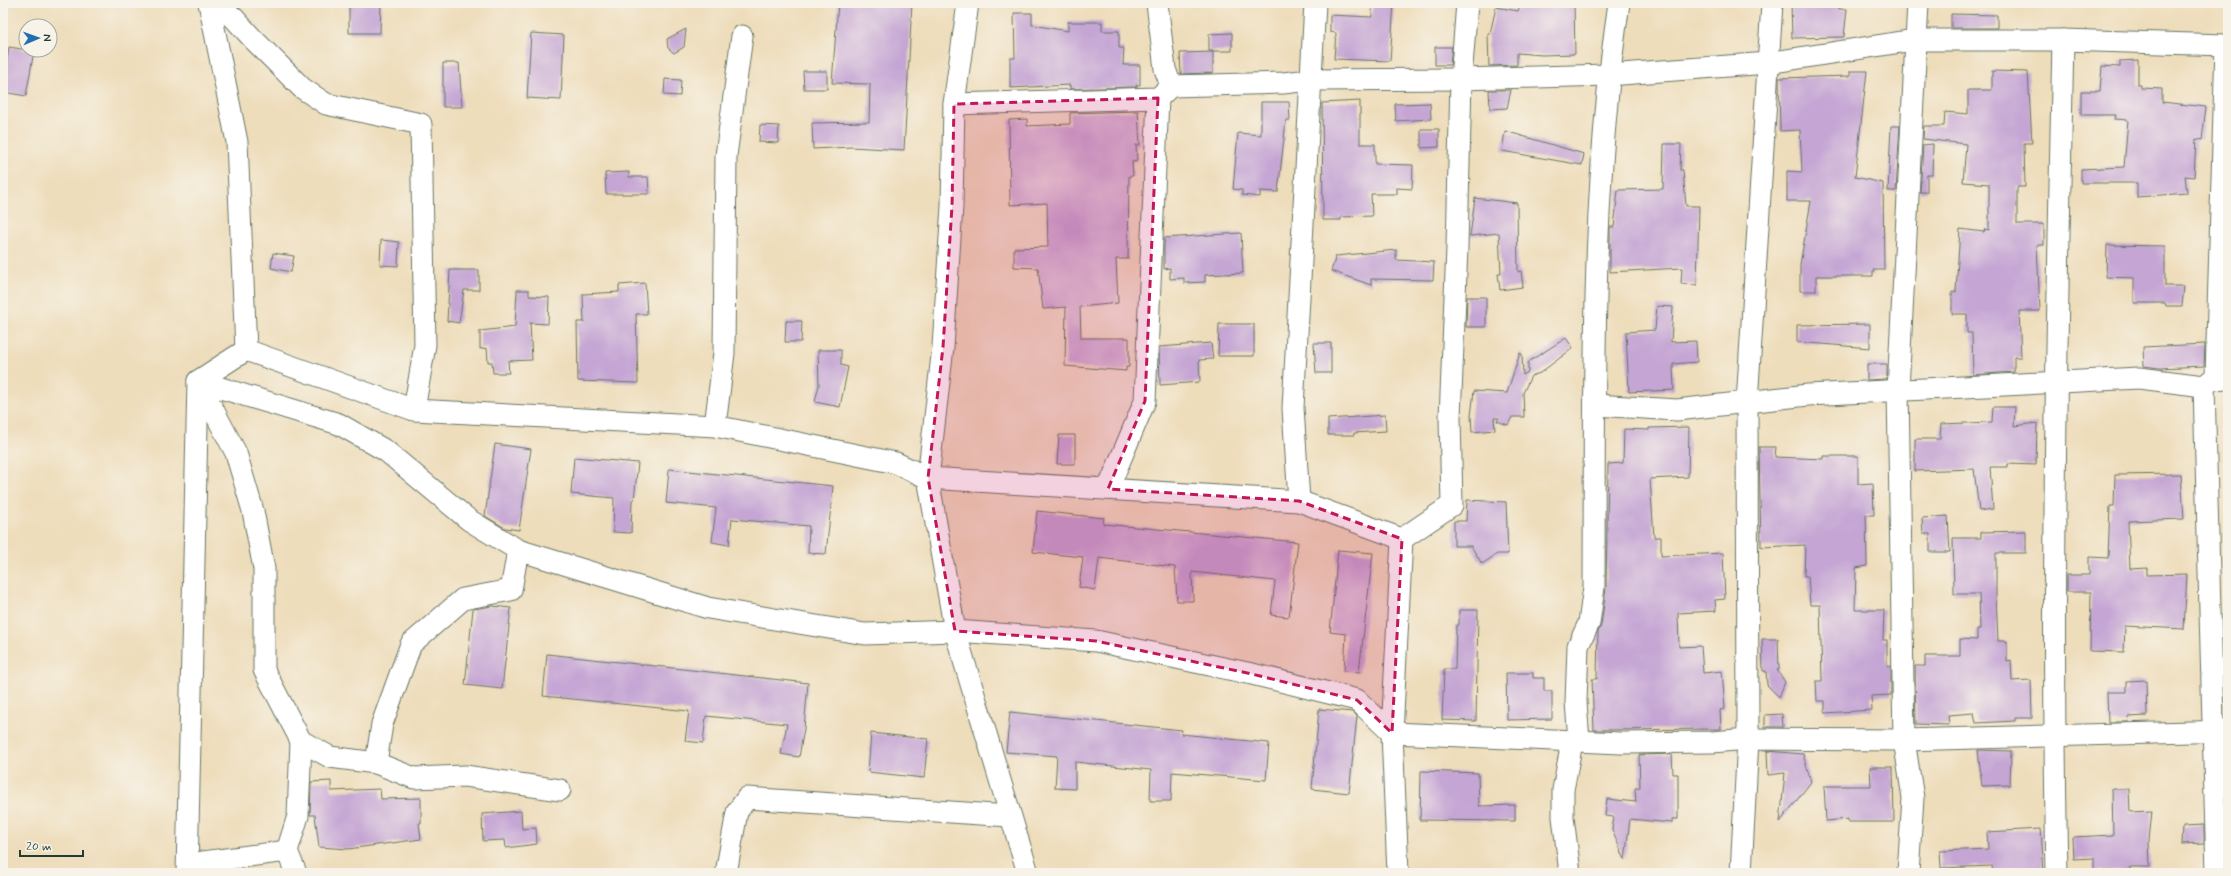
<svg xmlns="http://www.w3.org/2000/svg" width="2231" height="876" viewBox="0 0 2231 876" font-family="Mynerve,sans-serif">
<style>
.building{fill:#c5a5d4}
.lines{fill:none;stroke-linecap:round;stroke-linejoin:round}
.street-casing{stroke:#677563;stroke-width:23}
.street{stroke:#fff;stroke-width:21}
.marked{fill:#c2185b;fill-opacity:0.2;stroke:#c2185b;stroke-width:3;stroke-dasharray:8 5;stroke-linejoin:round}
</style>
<rect width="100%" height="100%" fill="#f7f3e8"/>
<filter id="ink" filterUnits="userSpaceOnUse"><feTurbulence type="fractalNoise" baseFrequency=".025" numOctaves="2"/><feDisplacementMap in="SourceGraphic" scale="8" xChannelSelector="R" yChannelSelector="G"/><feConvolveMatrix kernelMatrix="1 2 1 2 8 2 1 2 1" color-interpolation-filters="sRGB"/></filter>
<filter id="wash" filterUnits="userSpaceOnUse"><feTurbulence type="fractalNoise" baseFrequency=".012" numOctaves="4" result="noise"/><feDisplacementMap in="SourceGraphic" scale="16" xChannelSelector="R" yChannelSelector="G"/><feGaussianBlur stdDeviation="0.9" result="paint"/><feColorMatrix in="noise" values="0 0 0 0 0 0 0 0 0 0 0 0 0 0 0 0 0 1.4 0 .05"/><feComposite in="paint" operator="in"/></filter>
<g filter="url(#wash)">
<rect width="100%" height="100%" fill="#edb"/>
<g id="blocks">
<g class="building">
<path d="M 349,3 L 381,3 L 380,33 L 349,33 Z"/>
<path d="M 838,3 L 912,3 L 904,150 L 851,147 L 813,149 L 812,123 L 869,122 L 870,84 L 832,83 Z"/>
<path d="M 1372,3 L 1394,3 L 1390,61 L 1334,59 L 1336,33 L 1330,32 L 1330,15 L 1372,17 Z"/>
<path d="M 1521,3 L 1574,3 L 1575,54 L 1542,55 L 1517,53 L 1517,65 L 1489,66 L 1488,34 L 1490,34 L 1496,7 L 1518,11 Z"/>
<path d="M 1791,3 L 1840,3 L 1839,9 L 1847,9 L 1844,37 L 1792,38 Z"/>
<path d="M 1014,13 L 1032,13 L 1032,25 L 1068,31 L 1068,22 L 1102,22 L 1102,31 L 1119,31 L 1119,48 L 1124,48 L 1123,65 L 1140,65 L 1140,85 L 1136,85 L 1137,87 L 1070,89 L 1070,85 L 1010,88 L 1010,58 L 1015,58 Z"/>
<path d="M 1951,14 L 1997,15 L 1997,28 L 1951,28 Z"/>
<path d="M 686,29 L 684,47 L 674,53 L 668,48 L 667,39 Z"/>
<path d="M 531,33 L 564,35 L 561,100 L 527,98 Z"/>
<path d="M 1232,33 L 1232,51 L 1209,51 L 1209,34 Z"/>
<path d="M 9,47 L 34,51 L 26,96 L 3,92 Z"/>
<path d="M 1435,47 L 1452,47 L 1450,65 L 1435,65 Z"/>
<path d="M 1213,52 L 1213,73 L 1181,74 L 1180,53 Z"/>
<path d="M 2138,60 L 2138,85 L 2141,85 L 2141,88 L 2162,89 L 2162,102 L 2206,107 L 2202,140 L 2196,139 L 2194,177 L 2185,176 L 2187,193 L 2137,197 L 2137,183 L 2081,183 L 2081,169 L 2124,167 L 2128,120 L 2115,119 L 2116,115 L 2081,115 L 2081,91 L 2100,91 L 2102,66 L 2120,67 L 2120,61 Z"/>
<path d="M 443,63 L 459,63 L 462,107 L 443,107 Z"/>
<path d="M 803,71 L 827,71 L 827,89 L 804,89 Z"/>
<path d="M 1850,71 L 1867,71 L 1855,177 L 1883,183 L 1884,270 L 1873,270 L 1873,276 L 1816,276 L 1816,291 L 1800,291 L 1800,265 L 1811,201 L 1787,201 L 1787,171 L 1802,172 L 1800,130 L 1780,131 L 1779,78 L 1850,76 Z"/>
<path d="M 1992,71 L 2028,72 L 2032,143 L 2024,143 L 2025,187 L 2017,187 L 2017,224 L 2044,224 L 2044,245 L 2037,245 L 2040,311 L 2019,311 L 2021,357 L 2014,357 L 2014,372 L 1973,375 L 1972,333 L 1967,333 L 1967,314 L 1952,314 L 1952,292 L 1956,292 L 1960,229 L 1984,232 L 1985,229 L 1989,230 L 1989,184 L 1963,182 L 1966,144 L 1923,139 L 1924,126 L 1944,126 L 1945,112 L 1968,114 L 1968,90 L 1992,90 Z"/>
<path d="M 665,79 L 681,80 L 680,96 L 664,95 Z"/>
<path d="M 1489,90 L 1511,90 L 1507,108 L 1490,109 Z"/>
<path d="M 1360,101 L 1360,144 L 1375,144 L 1375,164 L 1413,165 L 1412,189 L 1397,188 L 1397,194 L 1371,194 L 1372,216 L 1341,217 L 1341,220 L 1323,220 L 1322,103 Z"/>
<path d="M 1261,102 L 1289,102 L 1290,120 L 1286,120 L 1278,192 L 1260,191 L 1260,197 L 1242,195 L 1242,190 L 1233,189 L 1238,133 L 1261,135 Z"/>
<path d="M 1430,103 L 1431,119 L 1396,121 L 1395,104 Z"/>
<path d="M 1138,111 L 1140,145 L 1136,145 L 1137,161 L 1132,162 L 1133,176 L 1129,176 L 1128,259 L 1116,259 L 1118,303 L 1080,307 L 1081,338 L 1129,338 L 1129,367 L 1126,367 L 1126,371 L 1065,366 L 1066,307 L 1043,309 L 1038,268 L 1014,267 L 1014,248 L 1048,247 L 1047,203 L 1010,205 L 1009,120 L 1027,119 L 1027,126 L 1070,124 L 1070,113 Z"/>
<path d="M 760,125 L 779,126 L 778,143 L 759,142 Z"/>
<path d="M 1891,126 L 1900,126 L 1896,191 L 1888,191 Z"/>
<path d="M 1421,129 L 1439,129 L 1439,147 L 1421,148 Z"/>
<path d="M 1505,131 L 1584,154 L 1582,165 L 1502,151 Z"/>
<path d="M 1664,144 L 1681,144 L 1680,170 L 1683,170 L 1686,206 L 1699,206 L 1697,285 L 1681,284 L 1682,268 L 1610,272 L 1610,227 L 1614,227 L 1618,190 L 1663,189 Z"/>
<path d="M 1933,144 L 1932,175 L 1927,175 L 1927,192 L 1920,192 L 1923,145 Z"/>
<path d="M 629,172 L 629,177 L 648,177 L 649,194 L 606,194 L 605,173 Z"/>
<path d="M 1475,198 L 1517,203 L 1518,272 L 1521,271 L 1523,287 L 1500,290 L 1498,274 L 1501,274 L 1499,233 L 1470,236 Z"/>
<path d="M 1241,233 L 1243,273 L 1205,275 L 1205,282 L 1184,283 L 1184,278 L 1170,279 L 1170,268 L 1164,269 L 1164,238 Z"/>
<path d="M 381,240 L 399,242 L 398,266 L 380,265 Z"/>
<path d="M 2107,245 L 2165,246 L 2165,286 L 2184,286 L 2182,306 L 2166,306 L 2165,303 L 2134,303 L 2134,278 L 2106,277 Z"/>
<path d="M 1396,250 L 1396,260 L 1434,262 L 1433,280 L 1371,279 L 1371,285 L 1331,271 L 1336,256 Z"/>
<path d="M 273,253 L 294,256 L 291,272 L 271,268 Z"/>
<path d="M 450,270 L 479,270 L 479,290 L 464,290 L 459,323 L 447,321 Z"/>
<path d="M 645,283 L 647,314 L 636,314 L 638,383 L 578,381 L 577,322 L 584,322 L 583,294 L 619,292 L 619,285 Z"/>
<path d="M 517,290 L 529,290 L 529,296 L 549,297 L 548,324 L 530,323 L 532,360 L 508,361 L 509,373 L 493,373 L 492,362 L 488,362 L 487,348 L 480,349 L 480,331 L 515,327 Z"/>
<path d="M 1467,297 L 1486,297 L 1486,327 L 1466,327 Z"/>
<path d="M 1657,306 L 1673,307 L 1671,342 L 1696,341 L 1697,362 L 1673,364 L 1674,390 L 1629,392 L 1626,332 L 1655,330 Z"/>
<path d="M 786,321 L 802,321 L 801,342 L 785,342 Z"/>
<path d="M 1219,324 L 1254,324 L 1254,356 L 1218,356 Z"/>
<path d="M 1870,324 L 1870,348 L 1797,342 L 1797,325 Z"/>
<path d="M 1566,338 L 1573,348 L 1540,373 L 1531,376 L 1523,393 L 1524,417 L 1512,417 L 1508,425 L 1497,421 L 1499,418 L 1494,418 L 1495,430 L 1472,432 L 1471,416 L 1474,391 L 1507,393 L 1520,353 L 1522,354 L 1523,375 L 1528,372 L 1528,363 L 1531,360 Z"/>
<path d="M 1211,343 L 1213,359 L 1199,360 L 1200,382 L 1160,385 L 1159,347 Z"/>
<path d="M 1314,343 L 1331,343 L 1331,373 L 1316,373 Z"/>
<path d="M 2205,344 L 2204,366 L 2159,368 L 2144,366 L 2143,347 Z"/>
<path d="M 818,350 L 841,350 L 841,365 L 848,367 L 840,407 L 815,402 L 819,385 Z"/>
<path d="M 1867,364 L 1887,364 L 1887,379 L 1867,380 Z"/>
<path d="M 1993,407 L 2015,407 L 2014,426 L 2037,423 L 2036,465 L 2008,464 L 2008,467 L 1990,467 L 1993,509 L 1979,511 L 1974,469 L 1915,471 L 1915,439 L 1940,439 L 1941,424 L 1992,422 Z"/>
<path d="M 1385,415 L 1386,431 L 1354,433 L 1354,435 L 1328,435 L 1328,419 Z"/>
<path d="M 1689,427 L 1688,477 L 1650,479 L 1654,537 L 1661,537 L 1661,556 L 1723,553 L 1725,599 L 1715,600 L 1716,611 L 1678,613 L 1679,647 L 1701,646 L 1703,673 L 1722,671 L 1725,709 L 1720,710 L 1721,729 L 1594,730 L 1592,679 L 1597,679 L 1598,632 L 1601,626 L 1606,589 L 1608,464 L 1623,463 L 1624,429 L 1649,430 L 1649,428 Z"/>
<path d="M 1059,435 L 1075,435 L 1075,464 L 1057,464 Z"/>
<path d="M 495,444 L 531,449 L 519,530 L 505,528 L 485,516 Z"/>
<path d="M 1759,447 L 1776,447 L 1775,457 L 1823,459 L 1823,456 L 1858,456 L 1858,484 L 1873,483 L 1874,515 L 1866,515 L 1867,566 L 1856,568 L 1855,610 L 1884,610 L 1883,640 L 1887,640 L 1887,666 L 1891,666 L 1891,695 L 1871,696 L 1872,710 L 1825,713 L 1825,701 L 1817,701 L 1816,681 L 1822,681 L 1820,605 L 1810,605 L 1808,576 L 1804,576 L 1805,545 L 1761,547 Z"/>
<path d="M 574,457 L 638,463 L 634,500 L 632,500 L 631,533 L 613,532 L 614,498 L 571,494 Z"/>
<path d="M 669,469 L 833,486 L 826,554 L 808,553 L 809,526 L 732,519 L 729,545 L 712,542 L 716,508 L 666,503 Z"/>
<path d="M 2181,474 L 2184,519 L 2128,521 L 2130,569 L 2147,568 L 2147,575 L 2187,574 L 2184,629 L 2125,626 L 2124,652 L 2090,651 L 2091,592 L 2067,592 L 2067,575 L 2089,575 L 2089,557 L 2108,558 L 2110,506 L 2114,506 L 2115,475 Z"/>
<path d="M 1467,500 L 1506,502 L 1508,554 L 1497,554 L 1482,564 L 1471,546 L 1454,546 L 1454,521 L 1466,521 Z"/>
<path d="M 1037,511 L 1104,518 L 1103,524 L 1298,542 L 1289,617 L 1271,615 L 1275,581 L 1192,572 L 1193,601 L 1177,601 L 1175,567 L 1099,558 L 1095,590 L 1079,587 L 1083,557 L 1033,552 Z"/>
<path d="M 1948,516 L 1950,552 L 1930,552 L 1930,534 L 1923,534 L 1922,518 Z"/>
<path d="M 2026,531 L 2026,553 L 1996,553 L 1996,596 L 1998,641 L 2007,641 L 2007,661 L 2011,660 L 2012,681 L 2031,680 L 2032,718 L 2015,718 L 2015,721 L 1976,723 L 1974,713 L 1948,715 L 1949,725 L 1916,724 L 1915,666 L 1925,666 L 1925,656 L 1960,656 L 1960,639 L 1977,640 L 1977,629 L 1980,629 L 1979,594 L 1954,594 L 1953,538 L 1981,538 L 1981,532 Z"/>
<path d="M 1338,550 L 1373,553 L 1359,672 L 1344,671 L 1346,634 L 1330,632 Z"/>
<path d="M 493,606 L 511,608 L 502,689 L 465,685 L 473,609 Z"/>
<path d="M 1459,610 L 1478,610 L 1476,721 L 1442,720 L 1444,669 L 1455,669 L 1456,625 L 1459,625 Z"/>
<path d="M 1762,639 L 1778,639 L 1779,670 L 1777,670 L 1785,682 L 1779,697 L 1767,685 L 1766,671 L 1763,671 Z"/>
<path d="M 547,654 L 808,683 L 804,729 L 799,757 L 781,754 L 787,724 L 706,716 L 703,743 L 685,741 L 689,711 L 543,696 Z"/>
<path d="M 1506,673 L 1533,673 L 1533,678 L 1544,678 L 1544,691 L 1552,691 L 1552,719 L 1507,720 Z"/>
<path d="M 2146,680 L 2147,716 L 2128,717 L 2129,722 L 2108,722 L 2107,692 L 2127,692 L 2127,681 Z"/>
<path d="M 1319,709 L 1353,712 L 1357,716 L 1349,793 L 1312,789 Z"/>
<path d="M 1010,712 L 1182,730 L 1181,734 L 1269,743 L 1266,780 L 1172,772 L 1171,801 L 1150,801 L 1151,770 L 1075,762 L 1075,789 L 1055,788 L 1057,756 L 1006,752 Z"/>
<path d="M 1782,714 L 1783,727 L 1765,727 L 1765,715 Z"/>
<path d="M 871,733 L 928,739 L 924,778 L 868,772 Z"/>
<path d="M 1978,750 L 2011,751 L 2010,785 L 1982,786 Z"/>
<path d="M 1767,751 L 1803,754 L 1811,782 L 1780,822 L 1785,773 L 1768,775 Z"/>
<path d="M 1672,754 L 1673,774 L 1678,774 L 1678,819 L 1672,819 L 1672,823 L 1630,819 L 1625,860 L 1612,830 L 1614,817 L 1605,816 L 1607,799 L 1636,802 L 1635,788 L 1640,787 L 1639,755 Z"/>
<path d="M 1870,767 L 1893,767 L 1894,822 L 1848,822 L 1848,819 L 1826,821 L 1824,786 L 1871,786 Z"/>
<path d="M 1421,771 L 1478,773 L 1479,806 L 1515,805 L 1515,821 L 1420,820 Z"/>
<path d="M 331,781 L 331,791 L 380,789 L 381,799 L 421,798 L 421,823 L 419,823 L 421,839 L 348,849 L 319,847 L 315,815 L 310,815 L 311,782 Z"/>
<path d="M 2112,789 L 2129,789 L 2130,812 L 2152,811 L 2149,840 L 2150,867 L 2130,867 L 2130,871 L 2094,871 L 2094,858 L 2074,859 L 2073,837 L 2113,835 Z"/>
<path d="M 521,811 L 522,829 L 536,828 L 537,844 L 506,848 L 505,840 L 483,841 L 482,814 Z"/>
<path d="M 2204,825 L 2204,843 L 2182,844 L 2183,826 Z"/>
<path d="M 2041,829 L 2044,873 L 1993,873 L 1992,866 L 1941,868 L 1940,851 L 1988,849 L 1987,832 Z"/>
</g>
</g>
</g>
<g filter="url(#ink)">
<use href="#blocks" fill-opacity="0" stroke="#677563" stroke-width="1"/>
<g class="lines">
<defs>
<g id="street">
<path d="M 211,3 L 233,17 L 253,39 L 302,88 L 326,104 L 421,124 L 425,345 L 414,410"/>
<path d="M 1157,3 L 1165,69 L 1171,86"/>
<path d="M 1315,3 L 1293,408 L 1299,501 L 1402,539 L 1392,733 L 1398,873"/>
<path d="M 954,104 L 1158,98 L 1171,86 L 1283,83 L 1310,80 L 1461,79 L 1608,75 L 1768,63 L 1914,40 L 2063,40 L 2226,45 L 2216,376 L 2213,379"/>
<path d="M 246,350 L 414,410 L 715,426 L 896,463 L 928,478 L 943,347 L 952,206 L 954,104 L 968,3"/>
<path d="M 2204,386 L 2217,873"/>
<path d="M 1595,405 L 1677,410 L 1808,395 L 2139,378 L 2204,386 L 2213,379 L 2226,378"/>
<path d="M 715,426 L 724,353 L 726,156 L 742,36"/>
<path d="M 1108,489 L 1145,401 L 1158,98"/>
<path d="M 1402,539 L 1452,505 L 1450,418 L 1457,248 L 1461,79 L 1467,3"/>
<path d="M 1579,741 L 1576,702 L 1578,646 L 1589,623 L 1594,587 C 1595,392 1590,196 1619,3"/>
<path d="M 376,763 L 382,724 L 411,644 L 463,599 L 511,590 L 518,550"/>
<path d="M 560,790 L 465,776 L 414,778 L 376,763 L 330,757 L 301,741 L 264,670 L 264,569 L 253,511 L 236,453 L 198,381 L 339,424 L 386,451 L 469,520 L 518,550 L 708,608 L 865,634 L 955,631 L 1096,641 L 1252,674 L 1357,700 L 1392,733 L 1621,743 L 1712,742 L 1748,739 L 1904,740 L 2228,731"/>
<path d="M 287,851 L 298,816 L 301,741"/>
<path d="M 188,864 L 287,851 L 296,873"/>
<path d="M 187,873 L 198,381 L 246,350 L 237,142 L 209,3"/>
<path d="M 726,873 L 737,812 L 747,798 L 1009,816"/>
<path d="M 1028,873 L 955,631 L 928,478 L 1299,501"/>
<path d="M 1570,873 L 1563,817 L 1563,790 L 1572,742"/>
<path d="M 1741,873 L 1748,739 L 1747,403 L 1772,3"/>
<path d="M 1908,873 L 1913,798 L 1904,740 L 1898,390 L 1918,3"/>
<path d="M 2057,873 C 2051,595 2057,318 2063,40"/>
</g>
</defs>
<use href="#street" class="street-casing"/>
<use href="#street" class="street"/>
</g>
</g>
<path class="marked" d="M 1158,98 L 1145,401 L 1108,489 L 1299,501 L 1402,539 L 1392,733 L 1357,700 L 1252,674 L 1096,641 L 955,631 L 928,478 L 943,347 L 952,206 L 954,104 Z"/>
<rect width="2231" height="876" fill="none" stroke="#f7f3e8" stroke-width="16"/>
<g transform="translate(38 38) rotate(88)"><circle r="19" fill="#f7f3e8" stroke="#a1aaa0"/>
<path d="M0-3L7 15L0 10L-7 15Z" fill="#1f6fb2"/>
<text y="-6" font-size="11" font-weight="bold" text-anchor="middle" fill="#1f3d34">N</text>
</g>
<path d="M20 850v6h63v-6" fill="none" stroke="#1f3d34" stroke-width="2"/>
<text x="26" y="850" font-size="12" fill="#1f3d34" stroke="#f7f3e8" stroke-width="3" paint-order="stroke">20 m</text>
</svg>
